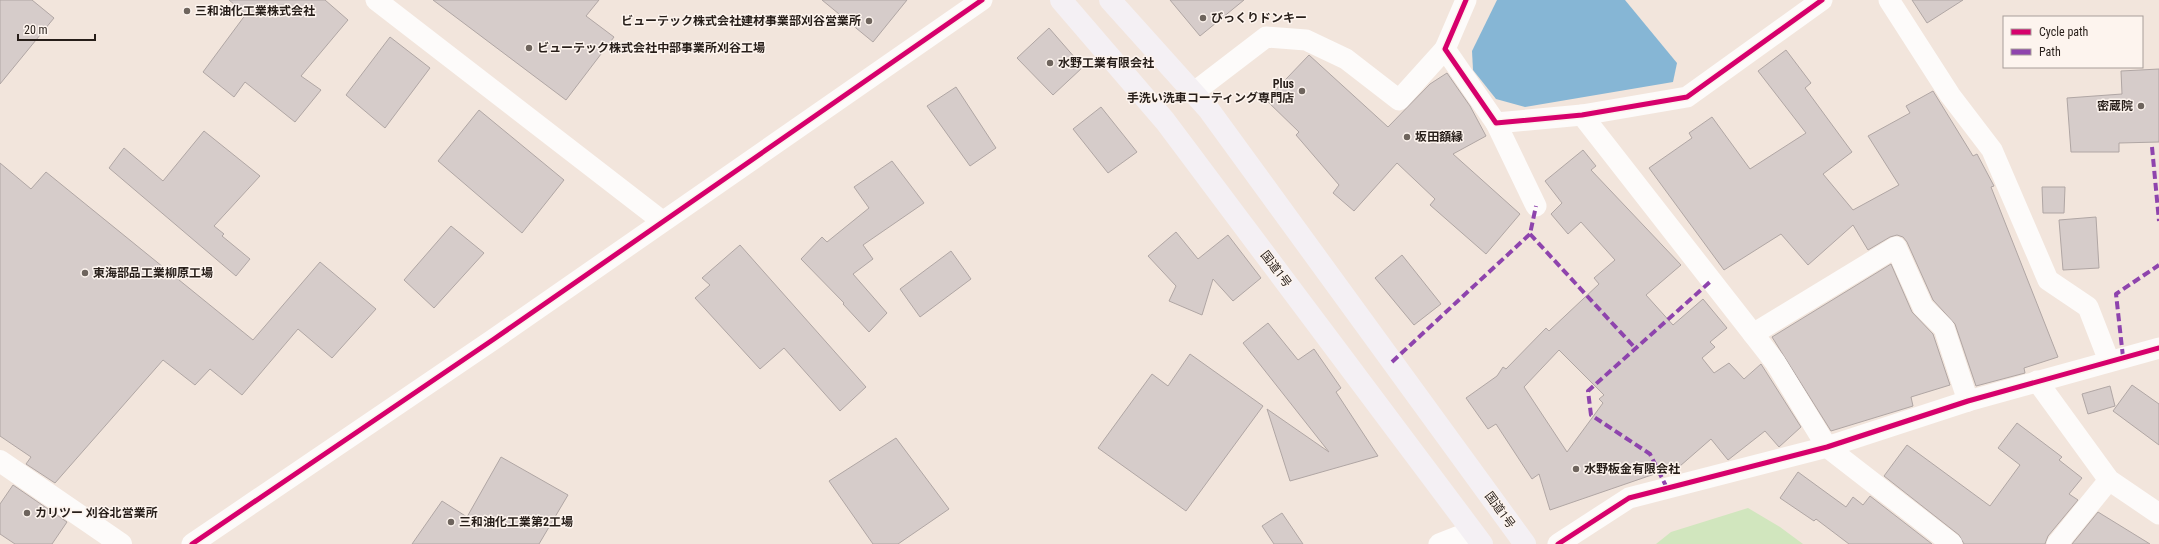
<svg xmlns="http://www.w3.org/2000/svg" width="2159" height="544" viewBox="0 0 2159 544" font-family="'Roboto Condensed','Noto Sans JP',sans-serif">
<style>
.green{fill:#d1e6be}
.water{fill:#86b6d5}
.building{fill:#d6ccca;stroke:#b0a6a4;fill-rule:evenodd}
.lines{fill:none;stroke-linecap:round;stroke-linejoin:round}
.minor{stroke:#fdfbfa;stroke-width:21}
.tertiary{stroke:#fdfbfa;stroke-width:22}
.trunk{stroke:#f4f0f4;stroke-width:22}
.quiet{stroke:#8e44ad;stroke-width:4;stroke-dasharray:8 4;stroke-linecap:butt}
.cycleway-casing{stroke:#fdf4ee;stroke-width:8}
.cycleway{stroke:#d6006c;stroke-width:5}
.poi-dot{fill:#6e645d;stroke:#fdf4ee;stroke-width:1.5}
.labels{text-anchor:middle;stroke-width:3;stroke-linejoin:round;paint-order:stroke}
.poi-label{font-size:12px;font-weight:bold;fill:#271e19;stroke:#fdf4ee;text-anchor:start}
.street-label{font-size:12px;fill:#271e19;stroke:#fdf4ee}
</style>
<rect width="100%" height="100%" fill="#f2e5dc"/>
<path class="green" d="M 1748,508 L 1780,527 L 1803,544 L 1656,544 L 1671,532 Z"/>
<path class="water" d="M 1497,0 L 1625,0 L 1677,63 L 1673,82 L 1525,107 L 1496,99 L 1473,70 L 1472,51 Z"/>
<g class="building">
<path d="M 0,0 L 32,0 L 54,18 L 0,84 Z"/>
<path d="M 229,0 L 325,0 L 348,20 L 301,76 L 321,90 L 295,122 L 245,82 L 234,97 L 203,72 L 246,14 Z"/>
<path d="M 433,0 L 599,0 L 586,16 L 614,37 L 566,100 Z"/>
<path d="M 822,0 L 907,0 L 873,42 Z"/>
<path d="M 1170,0 L 1244,0 L 1200,36 Z"/>
<path d="M 1912,0 L 1963,0 L 1927,23 Z"/>
<path d="M 1049,28 L 1083,67 L 1053,95 L 1017,58 Z"/>
<path d="M 390,37 L 430,68 L 385,128 L 346,95 Z"/>
<path d="M 1786,50 L 1811,83 L 1805,88 L 1852,152 L 1823,174 L 1853,210 L 1899,185 L 1868,136 L 1910,113 L 1906,106 L 1933,91 L 1973,156 L 1977,154 L 1994,186 L 1991,187 L 2058,357 L 2024,368 L 2025,373 L 1976,386 L 1955,324 L 1933,300 L 1907,242 L 1903,237 L 1897,235 L 1890,237 L 1868,250 L 1853,225 L 1808,265 L 1781,234 L 1724,270 L 1649,168 L 1692,138 L 1689,133 L 1712,117 L 1750,169 L 1806,133 L 1758,71 Z"/>
<path d="M 1309,55 L 1388,127 L 1430,84 L 1447,73 L 1470,106 L 1486,136 L 1453,154 L 1520,214 L 1486,254 L 1430,205 L 1435,199 L 1397,163 L 1354,211 L 1333,193 L 1339,185 L 1296,135 L 1299,132 L 1266,100 Z"/>
<path d="M 2159,69 L 2159,142 L 2119,143 L 2119,152 L 2071,152 L 2067,98 L 2122,94 L 2121,71 Z"/>
<path d="M 956,87 L 996,148 L 970,166 L 927,106 Z"/>
<path d="M 1101,107 L 1137,152 L 1108,173 L 1073,129 Z"/>
<path d="M 479,110 L 564,180 L 522,233 L 438,161 Z"/>
<path d="M 204,131 L 260,176 L 214,226 L 224,234 L 222,236 L 250,259 L 236,276 L 109,168 L 124,148 L 163,181 Z"/>
<path d="M 1583,150 L 1596,166 L 1591,170 L 1681,265 L 1646,295 L 1673,325 L 1703,299 L 1727,328 L 1710,342 L 1715,347 L 1702,358 L 1714,373 L 1729,363 L 1744,379 L 1761,364 L 1801,427 L 1779,447 L 1765,431 L 1728,460 L 1711,439 L 1672,473 L 1669,469 L 1550,510 L 1539,474 L 1532,479 L 1496,424 L 1488,429 L 1466,398 L 1497,376 L 1503,367 L 1506,369 L 1546,328 L 1549,331 L 1599,284 L 1594,278 L 1615,260 L 1581,222 L 1568,234 L 1551,214 L 1562,203 L 1545,181 ZM 1559,350 L 1604,395 L 1599,399 L 1603,403 L 1567,452 L 1524,387 Z"/>
<path d="M 892,161 L 924,203 L 863,245 L 873,259 L 853,274 L 887,313 L 869,332 L 843,304 L 844,303 L 801,259 L 822,237 L 827,242 L 869,208 L 854,187 Z"/>
<path d="M 0,163 L 31,189 L 46,172 L 253,340 L 320,262 L 376,309 L 332,358 L 298,329 L 242,395 L 210,369 L 195,385 L 163,360 L 55,483 L 26,464 L 31,457 L 0,436 Z"/>
<path d="M 2042,187 L 2065,187 L 2064,213 L 2043,213 Z"/>
<path d="M 2096,217 L 2099,268 L 2063,270 L 2059,220 Z"/>
<path d="M 451,226 L 484,253 L 434,308 L 404,280 Z"/>
<path d="M 1176,232 L 1198,259 L 1228,235 L 1261,278 L 1233,301 L 1213,279 L 1202,315 L 1169,301 L 1176,286 L 1148,256 Z"/>
<path d="M 740,245 L 866,387 L 840,411 L 784,348 L 760,369 L 695,298 L 710,285 L 702,278 Z"/>
<path d="M 951,251 L 971,279 L 920,317 L 900,289 Z"/>
<path d="M 1402,255 L 1441,304 L 1414,325 L 1375,278 Z"/>
<path d="M 1891,264 L 1912,312 L 1933,334 L 1950,385 L 1911,397 L 1913,406 L 1831,431 L 1772,337 Z"/>
<path d="M 1268,323 L 1298,360 L 1314,349 L 1341,388 L 1336,392 L 1378,456 L 1290,481 L 1267,409 L 1329,452 L 1243,343 Z"/>
<path d="M 1190,354 L 1263,406 L 1186,511 L 1098,448 L 1152,374 L 1168,386 Z"/>
<path d="M 2132,385 L 2159,404 L 2159,445 L 2113,411 Z"/>
<path d="M 2110,386 L 2115,406 L 2088,414 L 2082,394 Z"/>
<path d="M 2017,423 L 2062,457 L 2059,460 L 2082,478 L 2069,494 L 2078,500 L 2048,536 L 2045,544 L 1964,544 L 1959,535 L 1884,476 L 1907,445 L 1990,506 L 2020,465 L 1998,448 Z"/>
<path d="M 896,438 L 949,509 L 898,544 L 873,544 L 829,481 Z"/>
<path d="M 501,457 L 568,495 L 539,544 L 412,544 L 442,501 L 467,517 Z"/>
<path d="M 1798,472 L 1846,507 L 1853,497 L 1863,505 L 1870,496 L 1932,544 L 1849,544 L 1816,519 L 1814,521 L 1780,498 Z"/>
<path d="M 13,485 L 67,522 L 52,544 L 15,544 L 0,534 L 0,504 Z"/>
<path d="M 2098,512 L 2150,544 L 2072,544 Z"/>
<path d="M 1282,513 L 1303,544 L 1274,544 L 1262,526 Z"/>
</g>
<g class="lines">
<g class="minor">
<path d="M 376,0 L 662,221"/>
<path d="M 1466,0 L 1445,49 L 1496,123 L 1582,115 L 1687,97 L 1822,0"/>
<path d="M 1889,0 L 1950,95 L 1992,150 L 2048,280 L 2088,307 L 2109,361"/>
<path d="M 1193,93 L 1266,37 L 1306,40 L 1346,59 L 1399,100 L 1445,49"/>
<path d="M 1582,115 L 1775,362 L 1827,447 L 1952,544"/>
<path d="M 1496,123 L 1536,206"/>
<path d="M 1753,334 L 1896,247 L 1923,307 L 1944,328 L 1968,401"/>
<path d="M 2037,381 L 2109,480 L 2159,514"/>
<path d="M 192,544 L 494,339 L 982,0"/>
<path d="M 1439,544 L 1472,531"/>
<path d="M 1558,544 L 1629,498 L 1827,447 L 1968,401 L 2159,348"/>
<path d="M 2057,544 L 2109,480"/>
</g>
<path class="tertiary" d="M 0,461 L 121,544"/>
<g class="trunk">
<path d="M 1061,0 L 1165,121 L 1482,544"/>
<path d="M 1110,0 L 1209,110 L 1525,544"/>
</g>
<g class="quiet">
<path d="M 2152,147 L 2159,221"/>
<path d="M 1530,234 L 1636,349"/>
<path d="M 2123,357 L 2116,294 L 2159,265"/>
<path d="M 1392,362 L 1530,234 L 1536,206"/>
<path d="M 1667,488 L 1650,454 L 1591,415 L 1588,391 L 1711,281"/>
</g>
<defs>
<g id="cycleway">
<path d="M 1466,0 L 1445,49 L 1496,123 L 1582,115 L 1687,97 L 1822,0"/>
<path d="M 192,544 L 494,339 L 982,0"/>
<path d="M 1558,544 L 1629,498 L 1827,447 L 1968,401 L 2159,348"/>
</g>
</defs>
<use href="#cycleway" class="cycleway-casing"/>
<use href="#cycleway" class="cycleway"/>
</g>
<g class="poi-dot">
<circle cx="187" cy="11" r="4"/>
<circle cx="1203" cy="18" r="4"/>
<circle cx="869" cy="21" r="4"/>
<circle cx="529" cy="48" r="4"/>
<circle cx="1050" cy="63" r="4"/>
<circle cx="1302" cy="91" r="4"/>
<circle cx="2141" cy="106" r="4"/>
<circle cx="1407" cy="137" r="4"/>
<circle cx="85" cy="273" r="4"/>
<circle cx="1576" cy="469" r="4"/>
<circle cx="27" cy="513" r="4"/>
<circle cx="451" cy="522" r="4"/>
</g>
<g class="labels">
<g class="poi-label">
<text x="195" y="15">三和油化工業株式会社</text>
<text x="1211" y="22">びっくりドンキー</text>
<text x="861" y="25" text-anchor="end">ビューテック株式会社建材事業部刈谷営業所</text>
<text x="537" y="52">ビューテック株式会社中部事業所刈谷工場</text>
<text x="1058" y="67">水野工業有限会社</text>
<text x="1294" y="88" text-anchor="end">Plus<tspan x="1294" dy="14">手洗い洗車コーティング専門店</tspan></text>
<text x="2133" y="110" text-anchor="end">密蔵院</text>
<text x="1415" y="141">坂田額縁</text>
<text x="93" y="277">東海部品工業柳原工場</text>
<text x="1584" y="473">水野板金有限会社</text>
<text x="35" y="517">カリツー 刈谷北営業所</text>
<text x="459" y="526">三和油化工業第2工場</text>
</g>
<g class="street-label">
<text transform="translate(1276 269) rotate(53)" y="4">国道1号</text>
<text transform="translate(1500 510) rotate(54)" y="4">国道1号</text>
</g>
</g>
<rect x="2003" y="16" width="140" height="52" fill="#fdf4ee" stroke="#a79e99"/>
<rect x="2011" y="29" width="20" height="6" fill="#d6006c" stroke="#a79e99"/>
<text x="2039" y="36" font-size="12" fill="#271e19">Cycle path</text>
<rect x="2011" y="49" width="20" height="6" fill="#8e44ad" stroke="#a79e99"/>
<text x="2039" y="56" font-size="12" fill="#271e19">Path</text>
<path d="M18 34v6h77v-6" fill="none" stroke="#271e19" stroke-width="2"/>
<text x="24" y="34" font-size="12" fill="#271e19" stroke="#fdf4ee" stroke-width="3" paint-order="stroke">20 m</text>
</svg>
